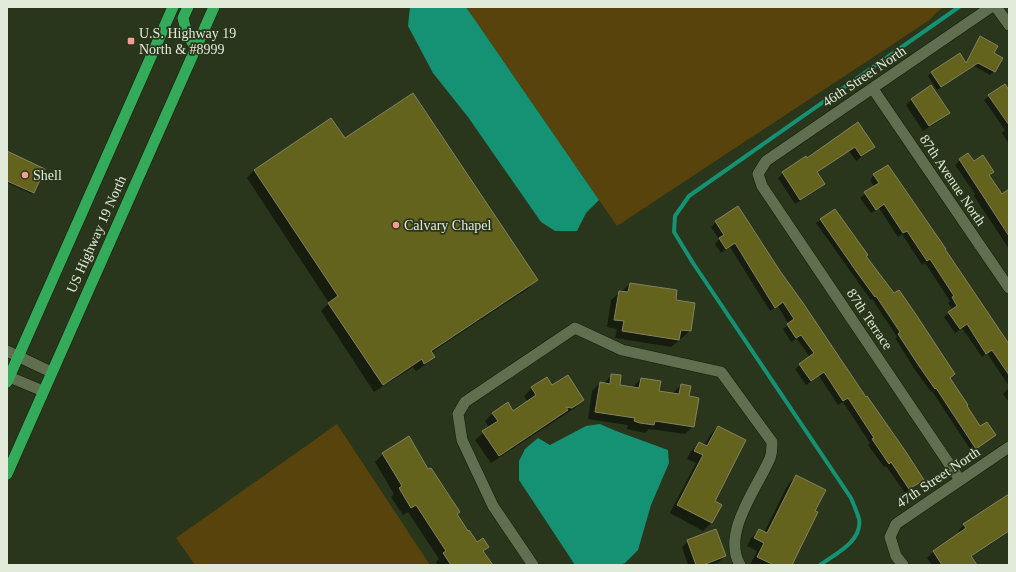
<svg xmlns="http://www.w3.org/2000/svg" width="1016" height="572" viewBox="0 0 1016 572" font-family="'Times New Roman',serif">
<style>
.green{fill:#57430b}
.water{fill:#159173}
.shadow{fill:#0007}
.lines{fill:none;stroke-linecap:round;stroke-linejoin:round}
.stream{stroke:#159173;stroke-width:4}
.building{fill:#64631e;stroke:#828260}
.minor-casing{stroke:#121d03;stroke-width:12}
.tertiary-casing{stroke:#121d03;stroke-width:12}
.trunk-casing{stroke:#121d03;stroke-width:12}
.minor{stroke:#616f51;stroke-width:11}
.tertiary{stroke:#616f51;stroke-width:11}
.trunk{stroke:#34ab5a;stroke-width:11}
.poi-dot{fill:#f59c95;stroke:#2a361b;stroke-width:1.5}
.labels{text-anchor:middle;stroke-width:3.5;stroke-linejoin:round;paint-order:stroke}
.poi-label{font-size:14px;fill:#e2ebda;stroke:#2a361b;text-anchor:start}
.street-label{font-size:14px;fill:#e2ebda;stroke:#2a361b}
</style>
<rect width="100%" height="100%" fill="#2a361b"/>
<g class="green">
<path d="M 466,7 L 943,7 L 928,21 L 617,226 Z"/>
<path d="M 337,424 L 430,565 L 195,565 L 176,538 Z"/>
</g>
<g class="water">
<path d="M 410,7 L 466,7 L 599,200 L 586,213 L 577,231 L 555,231 L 541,222 L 468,117 L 433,73 L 408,26 Z"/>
<path d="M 600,424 L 616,431 L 668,450 L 669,463 L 651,505 L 638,550 L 625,563 L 620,565 L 575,565 L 519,480 L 519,461 L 525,449 L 538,438 L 550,445 L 586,426 Z"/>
</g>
<g class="shadow">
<path d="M 981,37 L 993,53 L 994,71 L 990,75 L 974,66 L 937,90 L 928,76 L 932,72 L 965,63 L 977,41 Z"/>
<path d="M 1009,92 L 1009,144 L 1002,133 L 1005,130 L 984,100 L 989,96 Z"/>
<path d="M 912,99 L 948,113 L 942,119 L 923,131 L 906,105 Z"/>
<path d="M 858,124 L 874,147 L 856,161 L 849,151 L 816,173 L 823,184 L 819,189 L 795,204 L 778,178 L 783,173 L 807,159 Z"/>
<path d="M 344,140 L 536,280 L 529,288 L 431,353 L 433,357 L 425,365 L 416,371 L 413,367 L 374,392 L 321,311 L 329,303 L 247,178 L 254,170 Z"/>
<path d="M 7,152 L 44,169 L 32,194 L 7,183 Z"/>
<path d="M 967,154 L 973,163 L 993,172 L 989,176 L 1001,196 L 1009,190 L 1009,249 L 974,196 L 975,194 L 955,165 Z"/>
<path d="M 874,175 L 944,249 L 1009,345 L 1009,386 L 987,353 L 982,357 L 962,328 L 955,333 L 944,317 L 953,310 L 948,303 L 950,301 L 925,263 L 922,265 L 902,234 L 898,237 L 879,208 L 871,213 L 860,198 L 874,187 L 870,180 Z"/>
<path d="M 834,210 L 865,256 L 954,374 L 949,379 L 980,427 L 995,435 L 972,452 L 932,391 L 931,392 L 915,370 L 895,338 L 897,337 L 872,299 L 871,300 L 853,275 L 816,223 Z"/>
<path d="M 716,222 L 779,271 L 923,479 L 918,484 L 905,493 L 886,466 L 884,467 L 868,445 L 870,443 L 843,402 L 838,405 L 819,376 L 806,385 L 795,369 L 810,357 L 799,342 L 778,306 L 770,311 L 730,247 L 721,253 L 715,244 L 719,239 L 711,227 Z"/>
<path d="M 630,284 L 675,301 L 694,304 L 690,331 L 671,347 L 615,338 L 617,329 L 607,327 L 611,300 Z"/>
<path d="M 787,326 L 796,339 L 791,342 L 783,329 Z"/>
<path d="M 612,375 L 618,386 L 633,387 L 641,379 L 658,392 L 673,393 L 681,385 L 688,397 L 693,426 L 685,434 L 649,429 L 645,433 L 627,429 L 628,425 L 588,419 L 592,391 L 600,383 L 604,383 Z"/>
<path d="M 552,387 L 582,400 L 575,408 L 491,463 L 475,440 L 489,428 L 485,421 L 493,413 L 513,412 L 528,402 L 524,396 L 532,388 Z"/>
<path d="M 1009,388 L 1009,402 L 1003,394 Z"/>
<path d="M 718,427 L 711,523 L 703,531 L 670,513 L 696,463 L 687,459 L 691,451 L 699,443 L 704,446 L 710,435 Z"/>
<path d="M 383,454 L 456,514 L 492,565 L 438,565 L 436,562 L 439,559 L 408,512 L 403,515 L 391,497 L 394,494 L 375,462 Z"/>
<path d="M 796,477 L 814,511 L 790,565 L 750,565 L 757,551 L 747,546 L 751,538 L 759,530 L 764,533 L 788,484 Z"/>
<path d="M 1009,495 L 1009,532 L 970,557 L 974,565 L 932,565 L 927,558 L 933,552 L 960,533 L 958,531 L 964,525 Z"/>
<path d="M 688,541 L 725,556 L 719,562 L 711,565 L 688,565 L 682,547 Z"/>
</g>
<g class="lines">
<path class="stream" d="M 820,565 C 835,554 863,541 859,519 C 857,512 854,505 851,498 L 693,263 L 674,232 L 675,216 L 689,196 L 959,7"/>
</g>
<g class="building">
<path d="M 980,36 L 998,46 L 994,53 L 1003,58 L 995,72 L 978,63 L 941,87 L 931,72 L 960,53 L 966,63 Z"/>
<path d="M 1005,84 L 1009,90 L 1009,125 L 988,95 Z"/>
<path d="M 931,85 L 950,113 L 929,126 L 911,99 Z"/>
<path d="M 413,93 L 538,280 L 431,351 L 435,357 L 424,364 L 422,359 L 383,385 L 328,303 L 338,296 L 254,170 L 331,118 L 345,138 Z"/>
<path d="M 858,122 L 875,147 L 861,156 L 855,147 L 817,172 L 825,184 L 800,200 L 782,172 L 806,156 L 807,158 Z"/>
<path d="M 7,151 L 45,169 L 34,193 L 7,181 Z"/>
<path d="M 968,153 L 974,161 L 983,155 L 994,172 L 989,175 L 1002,194 L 1009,189 L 1009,236 L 959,159 Z"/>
<path d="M 888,165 L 946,249 L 945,249 L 1009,344 L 1009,375 L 992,350 L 986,354 L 967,324 L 960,329 L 948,312 L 957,306 L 952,297 L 954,296 L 930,259 L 927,261 L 907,231 L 903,233 L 884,204 L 876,210 L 864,192 L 879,183 L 873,174 Z"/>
<path d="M 738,206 L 780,271 L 803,303 L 866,397 L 867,396 L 906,452 L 924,480 L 909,489 L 891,462 L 889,464 L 872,439 L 874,438 L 848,398 L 843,401 L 824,372 L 811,381 L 799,364 L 814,353 L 801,335 L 796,338 L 787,324 L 794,319 L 783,302 L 775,308 L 735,243 L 726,249 L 719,238 L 724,235 L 715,221 Z"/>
<path d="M 835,209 L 868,255 L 866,256 L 894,293 L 899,290 L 915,313 L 955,374 L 950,378 L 968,405 L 967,406 L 980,426 L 987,422 L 996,435 L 976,449 L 936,388 L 935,389 L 919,366 L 898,334 L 900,332 L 876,296 L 875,297 L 856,271 L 820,219 Z"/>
<path d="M 630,283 L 677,290 L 676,300 L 695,303 L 691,331 L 681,330 L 679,340 L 622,331 L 624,321 L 614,320 L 619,291 L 628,292 Z"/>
<path d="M 611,374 L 621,375 L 620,385 L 639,388 L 641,378 L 661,381 L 659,391 L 679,394 L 681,384 L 691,386 L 689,396 L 699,398 L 694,427 L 655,421 L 654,425 L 640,423 L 634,421 L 635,418 L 595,412 L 600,382 L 610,384 Z"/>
<path d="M 568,375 L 584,400 L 572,408 L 566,407 L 568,410 L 499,456 L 482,431 L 498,421 L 492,413 L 508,402 L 513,411 L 536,395 L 531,387 L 547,377 L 552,385 Z"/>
<path d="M 718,426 L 746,440 L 715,501 L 722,505 L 712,523 L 677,505 L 703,455 L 694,451 L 699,442 L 707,446 Z"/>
<path d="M 409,436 L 428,469 L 431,468 L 435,474 L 456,506 L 460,512 L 457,514 L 468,531 L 469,530 L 477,542 L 483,538 L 489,547 L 483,551 L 493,565 L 451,565 L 443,553 L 446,551 L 416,505 L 411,508 L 399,488 L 402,486 L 382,453 Z"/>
<path d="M 796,475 L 826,490 L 815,511 L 818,512 L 792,565 L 774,565 L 757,557 L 764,543 L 754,538 L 759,529 L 767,533 Z"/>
<path d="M 1009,494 L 1009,531 L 971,556 L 977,565 L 942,565 L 933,551 L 966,528 L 963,524 Z"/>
<path d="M 716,529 L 726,556 L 703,565 L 696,565 L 687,540 Z"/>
</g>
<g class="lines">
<defs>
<g id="minor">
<path d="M 996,7 L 1009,25"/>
<path d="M 873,89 L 1009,288"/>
<path d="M 960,480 L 762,186 L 758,174 L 766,161 L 991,7"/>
<path d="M 533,565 L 493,506 L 462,440 L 458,414 L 465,402 L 575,328 L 622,350 L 721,372 L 772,442 C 772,447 772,453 770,458 C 758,487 721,533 740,565"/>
<path d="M 903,565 L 896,556 L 890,537 L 896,524 L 1009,447"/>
</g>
<g id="tertiary">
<path d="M 7,351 L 51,372"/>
<path d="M 7,376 L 43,391"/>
</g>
<g id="trunk">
<path d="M 188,7 L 183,18 L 186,30 L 196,50"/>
<path d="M 7,382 L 173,7"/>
<path d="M 7,474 L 214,7"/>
</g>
</defs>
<use href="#minor" class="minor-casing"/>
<use href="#tertiary" class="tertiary-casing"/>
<use href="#trunk" class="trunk-casing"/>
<use href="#minor" class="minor"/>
<use href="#tertiary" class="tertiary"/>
<use href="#trunk" class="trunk"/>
</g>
<g class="poi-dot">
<rect x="127" y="37" width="8" height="8" rx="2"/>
<circle cx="25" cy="175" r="4"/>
<circle cx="396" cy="225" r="4"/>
</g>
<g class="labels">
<g class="poi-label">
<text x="139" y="38">U.S. Highway 19<tspan x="139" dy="16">North &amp; #8999</tspan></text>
<text x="33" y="180">Shell</text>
<text x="404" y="230">Calvary Chapel</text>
</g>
<g class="street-label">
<text transform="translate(864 76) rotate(-34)" y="5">46th Street North</text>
<text transform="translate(953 180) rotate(56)" y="5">87th Avenue North</text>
<text transform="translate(96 234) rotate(-66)" y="5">US Highway 19 North</text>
<text transform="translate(870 319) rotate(56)" y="5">87th Terrace</text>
<text transform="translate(938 477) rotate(-34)" y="5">47th Street North</text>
</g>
</g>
<rect width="1016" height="572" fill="none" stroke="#e2ebda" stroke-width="16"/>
</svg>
